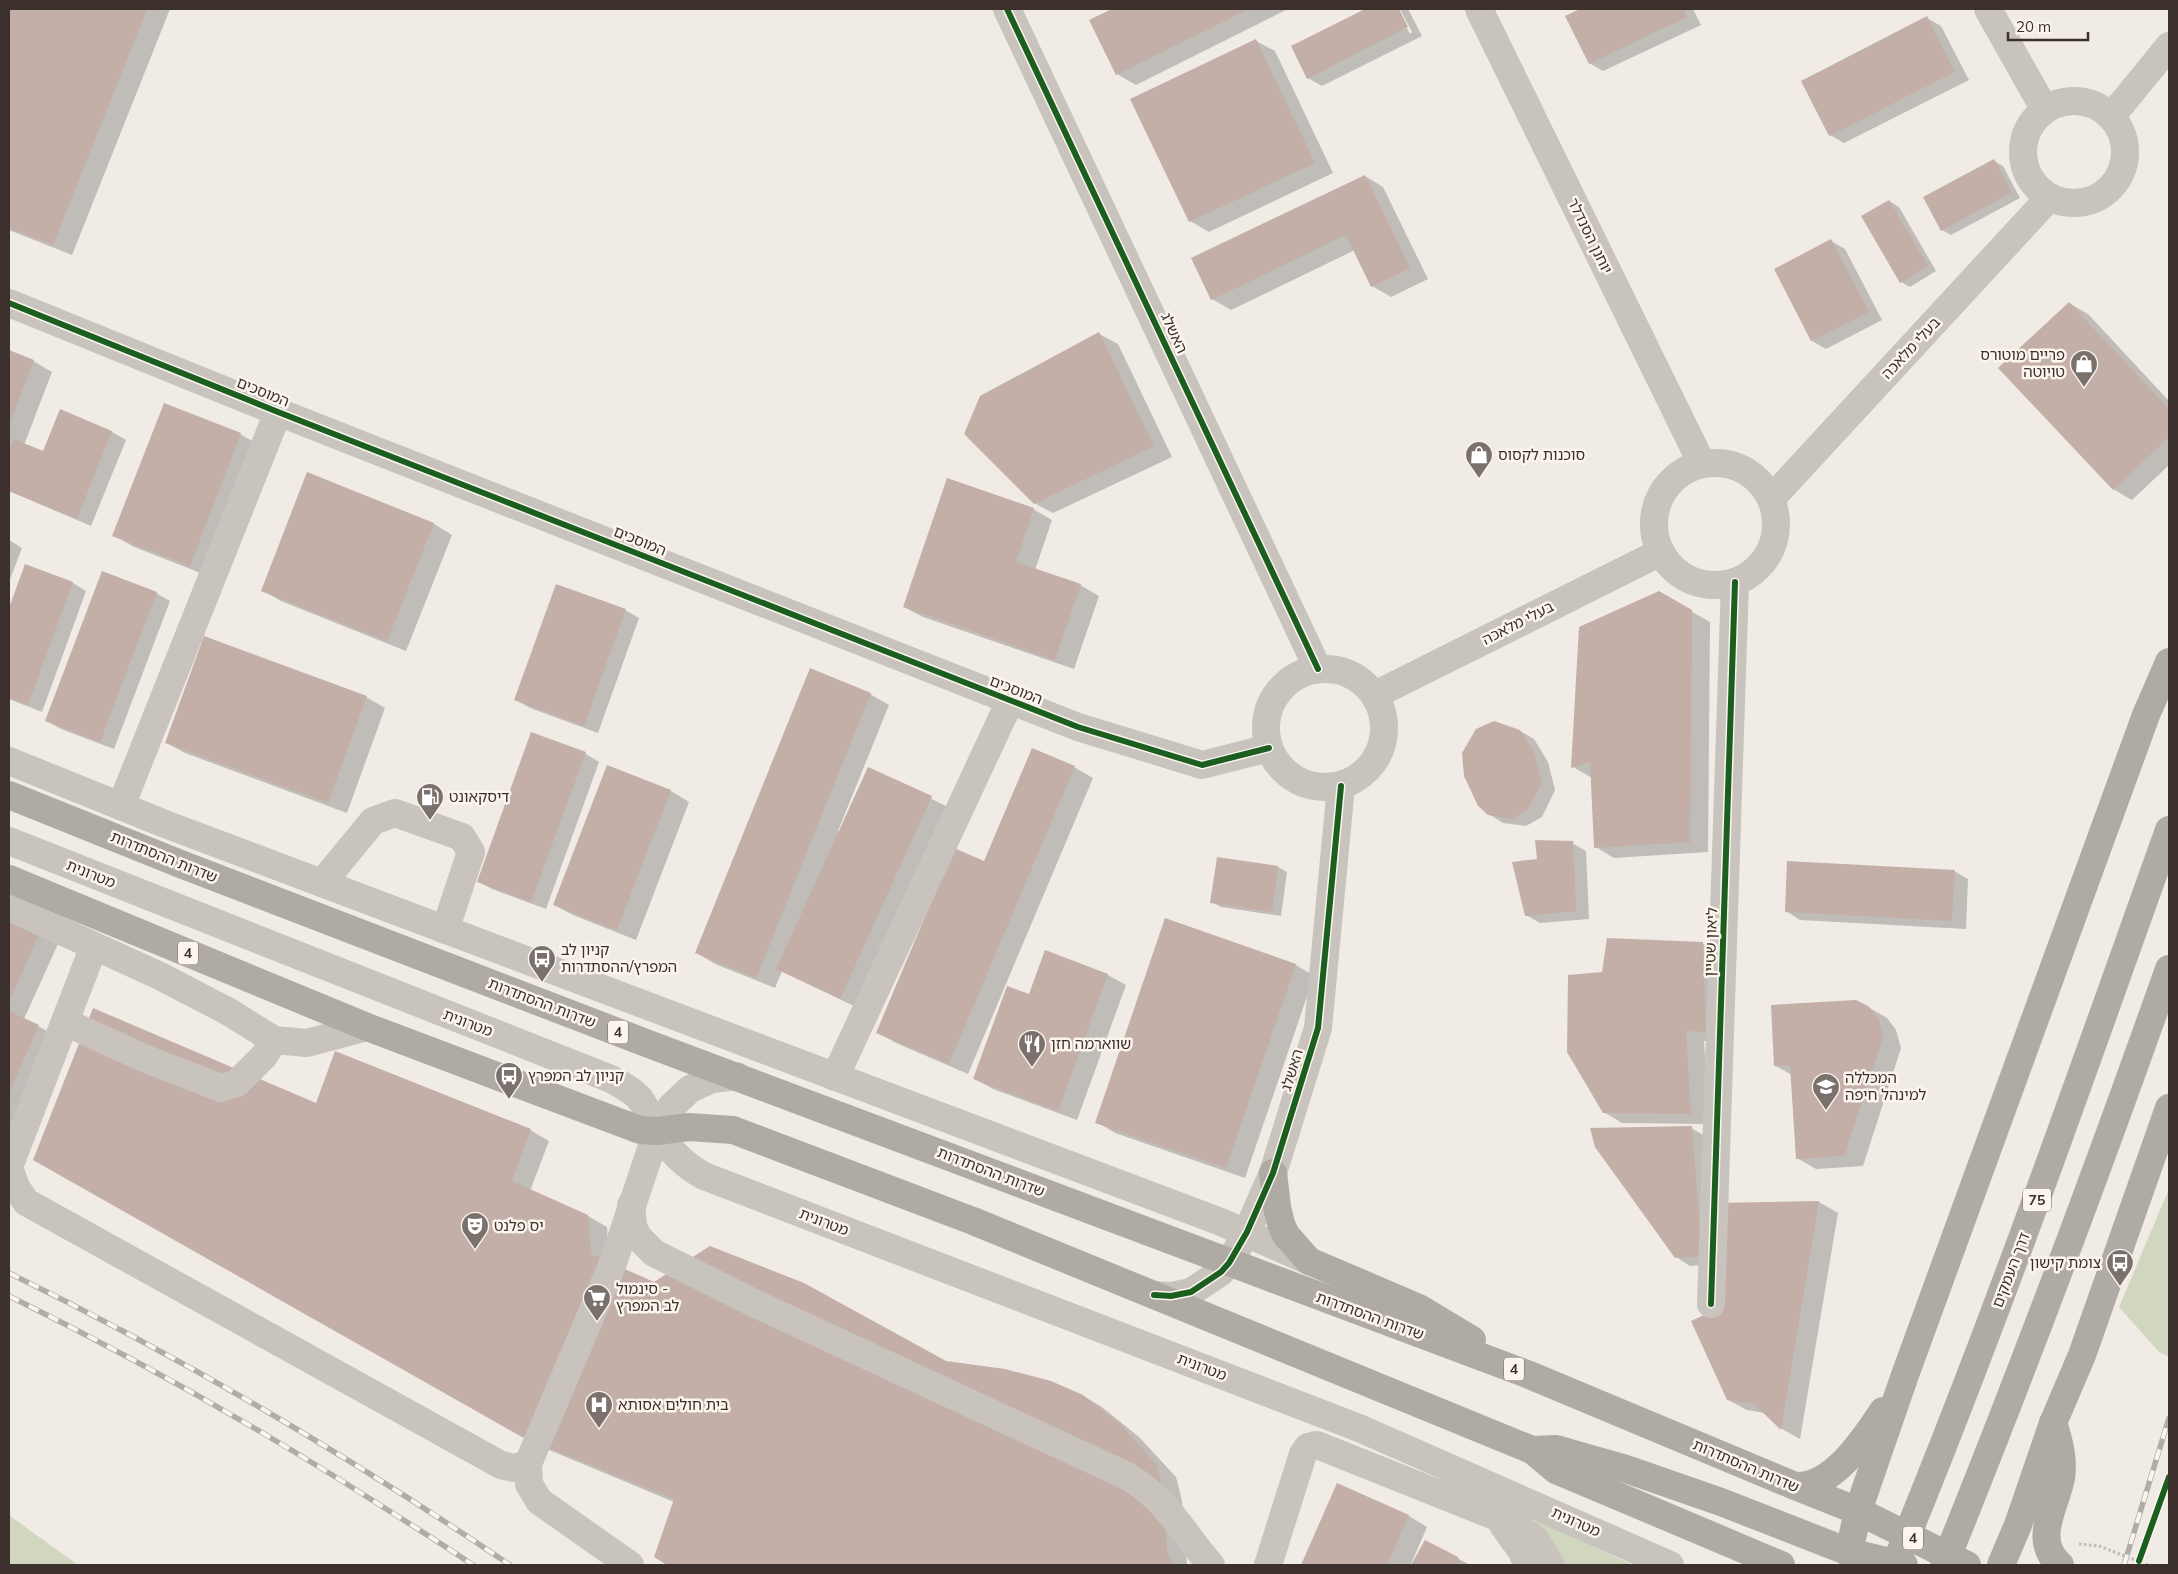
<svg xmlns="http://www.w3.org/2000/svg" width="2178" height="1574" viewBox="0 0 2178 1574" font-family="Mulish,'Noto Sans Hebrew',sans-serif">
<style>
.green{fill:#d1d6bf}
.shadow{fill:#0003}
.building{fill:#c3afa7}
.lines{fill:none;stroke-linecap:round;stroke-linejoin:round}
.path{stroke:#c2bbb6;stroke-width:3;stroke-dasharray:2.5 2.5;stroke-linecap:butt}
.minor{stroke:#c9c3be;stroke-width:28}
.highway{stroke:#afaaa4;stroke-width:28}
.rail-casing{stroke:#b1aca8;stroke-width:5.5}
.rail{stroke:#fbf5ee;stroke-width:4;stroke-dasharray:11;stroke-linecap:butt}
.highway-bridge{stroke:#afaaa4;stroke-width:28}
.cycleway-casing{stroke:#fbf5ee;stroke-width:9}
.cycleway{stroke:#1b5e20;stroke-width:6}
.labels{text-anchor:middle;stroke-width:5;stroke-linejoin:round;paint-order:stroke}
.shield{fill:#fbf5ee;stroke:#756b66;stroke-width:1}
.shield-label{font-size:14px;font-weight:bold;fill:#3b302b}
.street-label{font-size:15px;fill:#3b302b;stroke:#fbf5ee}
.poi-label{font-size:15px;fill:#3b302b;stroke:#fbf5ee;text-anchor:start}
</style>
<rect width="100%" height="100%" fill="#f0ebe5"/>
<g class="green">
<path d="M 2169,1189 L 2169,1357 L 2159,1352 L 2119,1307 Z"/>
<path d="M 9,1515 L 10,1516 L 78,1565 L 9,1565 Z"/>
<path d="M 1532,1518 L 1633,1565 L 1562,1565 L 1542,1529 Z"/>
</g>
<g class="shadow">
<path d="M 9,9 L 170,9 L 72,255 L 9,230 Z"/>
<path d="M 1114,9 L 1288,9 L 1136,85 L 1117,74 L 1091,21 Z"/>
<path d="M 1368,9 L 1397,9 L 1410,34 L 1412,32 L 1400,9 L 1408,9 L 1422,36 L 1322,86 L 1308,78 L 1292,47 Z"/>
<path d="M 1583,9 L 1693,9 L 1701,25 L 1603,71 L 1589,63 L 1567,16 Z"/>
<path d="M 1927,18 L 1941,26 L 1969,80 L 1844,143 L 1830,135 Z"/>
<path d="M 1256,41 L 1275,51 L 1333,173 L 1209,232 L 1190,221 Z"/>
<path d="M 1994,161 L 2003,166 L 2020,198 L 1951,235 L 1942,230 Z"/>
<path d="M 1365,176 L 1383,187 L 1428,279 L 1391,297 L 1372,286 L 1355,250 L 1231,310 L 1212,299 Z"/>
<path d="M 1889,201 L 1899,207 L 1936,271 L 1910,287 L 1901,282 Z"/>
<path d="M 1831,241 L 1845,249 L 1882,320 L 1826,349 L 1812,341 L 1776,270 Z"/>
<path d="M 2069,303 L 2088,314 L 2169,401 L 2169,465 L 2132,500 L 2113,489 Z"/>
<path d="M 1099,334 L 1118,344 L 1172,457 L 1053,513 L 1034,503 Z"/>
<path d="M 9,351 L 33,361 L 52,372 L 24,445 L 44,453 L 61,411 L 112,432 L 126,440 L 91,526 L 9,491 Z"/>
<path d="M 240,434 L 259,445 L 208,576 L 132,546 L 114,535 Z"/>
<path d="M 308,474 L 434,524 L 452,535 L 406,651 L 281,601 L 262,590 Z"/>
<path d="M 1033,509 L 1052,520 L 1035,570 L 1080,585 L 1099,596 L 1074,669 L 923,617 L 904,607 Z"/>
<path d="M 9,540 L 22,548 L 9,582 Z"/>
<path d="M 26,566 L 73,583 L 86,591 L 42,712 L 9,699 L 9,611 Z"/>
<path d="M 156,593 L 170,601 L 114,749 L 61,729 L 47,721 Z"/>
<path d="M 1659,593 L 1710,622 L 1708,852 L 1614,858 L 1596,847 L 1592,778 L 1573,767 Z"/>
<path d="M 625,610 L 639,618 L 598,733 L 530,708 L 516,700 Z"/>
<path d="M 870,694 L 889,705 L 838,831 L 840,832 L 869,768 L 950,808 L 858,1008 L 782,971 L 775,988 L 715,964 L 697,953 Z"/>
<path d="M 366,697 L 385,708 L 347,813 L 185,753 L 167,743 Z"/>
<path d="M 1520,731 L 1534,739 L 1548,762 L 1555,790 L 1542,817 L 1526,826 L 1503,823 L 1489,814 Z"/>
<path d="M 532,734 L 586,754 L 599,762 L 546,909 L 492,889 L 478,881 Z"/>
<path d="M 1074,767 L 1093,778 L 968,1074 L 896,1043 L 877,1032 L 985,863 Z"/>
<path d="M 671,791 L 689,802 L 636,940 L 573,915 L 554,905 Z"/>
<path d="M 1572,843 L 1586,851 L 1589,919 L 1540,923 L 1526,915 L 1539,860 Z"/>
<path d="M 1278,867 L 1287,872 L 1281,916 L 1221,907 L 1212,902 Z"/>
<path d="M 1954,871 L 1968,879 L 1966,929 L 1800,920 L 1786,911 Z"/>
<path d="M 9,919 L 58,944 L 24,1019 L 57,1036 L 9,1145 Z"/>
<path d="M 1166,920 L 1296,965 L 1314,976 L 1245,1178 L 1115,1133 L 1097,1122 Z"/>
<path d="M 1703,944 L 1722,954 L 1724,1042 L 1704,1041 L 1709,1124 L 1622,1123 L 1604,1112 L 1603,973 Z"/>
<path d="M 1046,952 L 1108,975 L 1126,985 L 1077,1120 L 993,1089 L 975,1079 L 1030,996 Z"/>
<path d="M 1868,1007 L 1887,1018 L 1896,1030 L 1901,1048 L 1863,1166 L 1816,1169 L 1797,1158 L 1792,1075 L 1776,1066 Z"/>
<path d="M 317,1104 L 530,1130 L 549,1141 L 530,1191 L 588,1216 L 607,1227 L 609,1263 L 654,1283 L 945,1362 L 1083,1396 L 1102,1407 L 1139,1437 L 1176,1477 L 1182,1501 L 1187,1565 L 668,1565 L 656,1557 L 674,1502 L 542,1447 Z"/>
<path d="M 1691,1128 L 1705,1136 L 1715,1264 L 1690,1266 L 1676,1257 Z"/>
<path d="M 1819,1202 L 1838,1213 L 1800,1439 L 1782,1429 L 1765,1413 L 1747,1410 L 1728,1400 L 1720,1310 L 1719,1204 Z"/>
<path d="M 1338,1485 L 1409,1516 L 1427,1527 L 1411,1564 L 1412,1565 L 1426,1541 L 1470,1565 L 1302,1565 Z"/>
</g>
<g class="building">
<path d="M 9,9 L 147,9 L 53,245 L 9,228 Z"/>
<path d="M 1112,9 L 1249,9 L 1116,75 L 1089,20 Z"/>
<path d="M 1365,9 L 1399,9 L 1408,27 L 1307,79 L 1291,46 Z"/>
<path d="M 1580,9 L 1683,9 L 1687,17 L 1589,64 L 1565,16 Z"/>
<path d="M 1927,16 L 1955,72 L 1829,136 L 1801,81 Z"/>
<path d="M 1256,39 L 1315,163 L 1189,222 L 1130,99 Z"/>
<path d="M 1994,159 L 2012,192 L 1941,231 L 1923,197 Z"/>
<path d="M 1365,175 L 1410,268 L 1371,287 L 1346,235 L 1211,300 L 1191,258 Z"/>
<path d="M 1889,200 L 1928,266 L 1900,283 L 1861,216 Z"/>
<path d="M 1831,239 L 1869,312 L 1811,341 L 1774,269 Z"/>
<path d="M 2069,302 L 2169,409 L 2169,437 L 2113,490 L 1998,368 Z"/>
<path d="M 1099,332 L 1154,446 L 1034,504 L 964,434 L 980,396 Z"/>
<path d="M 9,350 L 34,360 L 9,425 Z"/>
<path d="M 164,403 L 241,433 L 190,566 L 112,536 Z"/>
<path d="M 60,409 L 112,431 L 77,519 L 9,491 L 9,451 L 14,439 L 43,451 Z"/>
<path d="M 307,472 L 434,523 L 387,641 L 261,591 Z"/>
<path d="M 947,478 L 1034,508 L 1016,562 L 1081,584 L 1055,660 L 903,607 Z"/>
<path d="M 25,564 L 73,582 L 28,705 L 9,698 L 9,608 Z"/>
<path d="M 102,571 L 157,592 L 100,742 L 45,721 Z"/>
<path d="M 556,584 L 626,609 L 584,726 L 514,700 Z"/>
<path d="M 1659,591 L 1692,610 L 1690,842 L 1594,848 L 1590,762 L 1571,768 L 1579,627 Z"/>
<path d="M 204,636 L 367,696 L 328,803 L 165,743 Z"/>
<path d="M 810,668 L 871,693 L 756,978 L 695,953 Z"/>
<path d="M 1494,721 L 1520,730 L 1534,753 L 1542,782 L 1528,809 L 1512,819 L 1488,815 L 1478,806 L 1464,776 L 1462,753 L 1476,729 Z"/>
<path d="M 531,732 L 586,752 L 531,902 L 477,882 Z"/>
<path d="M 1032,748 L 1075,766 L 949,1064 L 876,1033 L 954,848 L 984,861 Z"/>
<path d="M 607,765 L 671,790 L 617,930 L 553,905 Z"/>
<path d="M 868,767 L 932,796 L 840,999 L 776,969 Z"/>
<path d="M 1535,840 L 1573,841 L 1576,911 L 1525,916 L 1512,862 L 1537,859 Z"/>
<path d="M 1217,857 L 1278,866 L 1272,912 L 1210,903 Z"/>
<path d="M 1787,861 L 1955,870 L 1952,921 L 1785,912 Z"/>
<path d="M 9,918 L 40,932 L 9,1002 Z"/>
<path d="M 1165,918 L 1296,964 L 1226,1168 L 1095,1123 Z"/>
<path d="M 1607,938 L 1703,942 L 1706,1032 L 1686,1031 L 1691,1114 L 1603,1113 L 1567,1052 L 1568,975 L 1602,972 Z"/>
<path d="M 1045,950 L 1108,974 L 1058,1111 L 973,1079 L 1007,986 L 1029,994 Z"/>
<path d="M 1856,1000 L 1868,1006 L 1878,1018 L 1883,1037 L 1844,1156 L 1796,1159 L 1790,1066 L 1774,1066 L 1771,1005 Z"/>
<path d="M 93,1008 L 316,1103 L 335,1051 L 531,1129 L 512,1181 L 588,1215 L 591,1254 L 654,1282 L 710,1246 L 804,1283 L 946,1361 L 1005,1369 L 1051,1381 L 1083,1395 L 1120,1424 L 1157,1465 L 1163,1490 L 1167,1551 L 1174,1565 L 667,1565 L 654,1557 L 674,1499 L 522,1437 L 33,1160 Z"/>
<path d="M 9,1011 L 39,1025 L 9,1093 Z"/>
<path d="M 1692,1126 L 1702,1256 L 1675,1258 L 1595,1147 L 1590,1128 Z"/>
<path d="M 1819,1201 L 1781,1430 L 1754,1404 L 1727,1400 L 1691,1321 L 1718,1309 L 1717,1203 Z"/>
<path d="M 1337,1483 L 1409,1515 L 1387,1565 L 1301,1565 Z"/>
<path d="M 1425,1540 L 1458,1557 L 1460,1565 L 1411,1565 Z"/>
</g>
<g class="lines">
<path class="path" d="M 2079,1544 L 2099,1546 L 2148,1565"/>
<g class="minor">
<path d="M 1007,9 L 1318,669"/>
<path d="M 1479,9 L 1702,464"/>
<path d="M 1988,9 L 2045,110"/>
<circle cx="2074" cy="152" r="51"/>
<path d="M 2111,117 L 2169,46"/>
<path d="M 9,303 L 278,412 L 1078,727 L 1202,765 L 1269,748"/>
<circle cx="1715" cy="524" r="61"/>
<path d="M 1771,499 L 2050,197"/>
<circle cx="1325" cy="728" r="59"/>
<path d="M 1375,695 L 1661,552"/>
<path d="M 9,761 L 165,824 L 1221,1222 L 1309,1261"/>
<path d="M 121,806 L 278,412"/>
<path d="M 9,841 L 611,1079 C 622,1085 632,1090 640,1099 C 647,1109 651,1120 657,1130 C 667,1148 685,1166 704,1176 L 1359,1428 L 1670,1565"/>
<path d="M 322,883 L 373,821 L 395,813 L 462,837 L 471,852 L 445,930"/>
<path d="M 9,907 L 160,976 L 229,1012 L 274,1040 L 307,1043 L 367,1027"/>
<path d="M 94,946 L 9,1167 L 16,1187 L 26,1202 L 501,1465 L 514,1468 L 528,1464 L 613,1263 L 657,1131 L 671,1107 L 690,1089 L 712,1079 L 737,1076"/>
<path d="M 65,1022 L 146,1059 L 221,1088 L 237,1083 L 264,1056 L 274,1040"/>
<path d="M 835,1077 L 1010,701"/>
<path d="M 631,1205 L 633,1226 L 638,1237 L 654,1253 L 756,1304 L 1127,1476 C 1169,1501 1181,1531 1211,1565"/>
<path d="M 1154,1295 L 1171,1296 L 1191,1292 L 1221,1272 L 1229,1263 L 1247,1232 L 1273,1173 L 1318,1028 L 1341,786"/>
<path d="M 1711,1304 L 1735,582"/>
<path d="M 528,1464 L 529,1484 L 539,1501 L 630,1565"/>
<path d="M 1503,1525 L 1521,1550 L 1528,1565"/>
<path d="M 1268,1565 L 1303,1454 L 1308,1447 L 1317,1445 L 1512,1523 L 1535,1539 L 1551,1565"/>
</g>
<g class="highway">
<path d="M 9,795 L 178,863 L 646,1043 L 1527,1374 L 1795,1486 L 1858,1511 L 1967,1565"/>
<path d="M 9,879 L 367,1027 L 640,1130 L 657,1131 L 689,1127 L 733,1130 L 973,1221 L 1532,1450 L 1556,1470 L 1781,1565"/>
<path d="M 1273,1173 L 1277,1207 L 1281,1224 L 1286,1235 L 1309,1261 L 1419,1308 L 1472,1340"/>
<path d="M 2053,1423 C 2059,1441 2064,1459 2061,1478 C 2055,1508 2032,1540 2060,1565"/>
<path d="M 1532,1450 L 1556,1449 L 1626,1469 L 1721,1502 L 1849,1552 L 1904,1565"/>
<path d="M 1795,1486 C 1833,1488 1865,1438 1883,1411"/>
<path d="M 1856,1565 L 1849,1552 L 1858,1511 L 1905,1375 L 2146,715 L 2169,662"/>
<path d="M 2001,1565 L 2018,1525 L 2053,1423 L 2082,1355 L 2169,1108"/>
</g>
<defs>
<g id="rail">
<path d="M 9,1273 C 183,1358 349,1456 510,1565"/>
<path d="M 9,1296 C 123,1352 234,1414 342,1481 C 386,1509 430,1536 473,1565"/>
<path d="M 2124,1565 L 2169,1418"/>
</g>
</defs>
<use href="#rail" class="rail-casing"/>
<use href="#rail" class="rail"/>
<g class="highway-bridge">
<path d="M 1895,1565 C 1995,1323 2081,1076 2169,830"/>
<path d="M 1944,1565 C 2024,1368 2098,1169 2169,969"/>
</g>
<defs>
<g id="cycleway">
<path d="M 1007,9 L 1318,669"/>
<path d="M 9,303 L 278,412 L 1078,727 L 1202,765 L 1269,748"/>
<path d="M 1154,1295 L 1171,1296 L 1191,1292 L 1221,1272 L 1229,1263 L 1247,1232 L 1273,1173 L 1318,1028 L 1341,786"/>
<path d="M 1711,1304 L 1735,582"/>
<path d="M 2139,1561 L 2169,1477"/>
</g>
</defs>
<use href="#cycleway" class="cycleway-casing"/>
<use href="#cycleway" class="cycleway"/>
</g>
<defs>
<symbol id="shop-pin" viewBox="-11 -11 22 30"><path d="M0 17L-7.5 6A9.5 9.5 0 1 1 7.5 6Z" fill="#7a716c" stroke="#fbf5ee"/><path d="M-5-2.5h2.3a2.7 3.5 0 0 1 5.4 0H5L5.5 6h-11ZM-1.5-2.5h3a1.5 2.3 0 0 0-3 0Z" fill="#fff"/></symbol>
<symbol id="fuel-pin" viewBox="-11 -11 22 30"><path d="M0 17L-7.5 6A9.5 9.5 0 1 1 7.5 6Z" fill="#7a716c" stroke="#fbf5ee"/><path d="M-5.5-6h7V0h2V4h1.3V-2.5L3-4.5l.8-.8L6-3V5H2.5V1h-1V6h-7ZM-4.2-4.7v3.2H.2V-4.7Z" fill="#fff"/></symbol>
<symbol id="bus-pin" viewBox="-11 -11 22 30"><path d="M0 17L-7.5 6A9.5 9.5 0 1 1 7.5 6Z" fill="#7a716c" stroke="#fbf5ee"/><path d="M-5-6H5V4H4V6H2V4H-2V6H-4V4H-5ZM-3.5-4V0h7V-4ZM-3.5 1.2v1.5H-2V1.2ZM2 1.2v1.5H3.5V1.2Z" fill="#fff"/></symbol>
<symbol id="restaurant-pin" viewBox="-11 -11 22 30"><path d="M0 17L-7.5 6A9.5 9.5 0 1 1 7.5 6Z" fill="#7a716c" stroke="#fbf5ee"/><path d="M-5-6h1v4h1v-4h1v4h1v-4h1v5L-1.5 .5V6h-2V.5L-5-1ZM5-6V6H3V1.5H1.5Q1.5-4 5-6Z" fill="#fff"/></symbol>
<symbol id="university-pin" viewBox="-11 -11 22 30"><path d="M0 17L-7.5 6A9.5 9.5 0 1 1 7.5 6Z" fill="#7a716c" stroke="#fbf5ee"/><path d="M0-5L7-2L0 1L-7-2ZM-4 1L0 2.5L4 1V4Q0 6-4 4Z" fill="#fff"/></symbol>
<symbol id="theatre-pin" viewBox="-11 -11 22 30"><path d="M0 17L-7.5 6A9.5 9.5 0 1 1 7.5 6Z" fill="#7a716c" stroke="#fbf5ee"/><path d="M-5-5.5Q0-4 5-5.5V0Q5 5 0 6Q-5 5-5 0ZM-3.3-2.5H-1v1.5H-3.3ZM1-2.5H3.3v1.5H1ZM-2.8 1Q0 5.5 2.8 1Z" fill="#fff"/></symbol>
<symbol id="supermarket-pin" viewBox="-11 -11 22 30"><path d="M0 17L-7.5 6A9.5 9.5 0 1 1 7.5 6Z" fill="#7a716c" stroke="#fbf5ee"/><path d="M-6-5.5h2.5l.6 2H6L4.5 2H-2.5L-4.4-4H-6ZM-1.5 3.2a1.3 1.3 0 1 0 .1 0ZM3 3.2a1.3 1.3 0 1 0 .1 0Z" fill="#fff"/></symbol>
<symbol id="hospital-pin" viewBox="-11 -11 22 30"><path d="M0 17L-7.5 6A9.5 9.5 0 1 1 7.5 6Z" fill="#7a716c" stroke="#fbf5ee"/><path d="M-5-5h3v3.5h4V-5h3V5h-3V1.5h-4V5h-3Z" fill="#fff"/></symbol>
</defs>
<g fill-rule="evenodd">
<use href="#shop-pin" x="2068" y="348" width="32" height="43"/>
<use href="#shop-pin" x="1463" y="439" width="32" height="43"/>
<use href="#fuel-pin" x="414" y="781" width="32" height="43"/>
<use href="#bus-pin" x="526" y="943" width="32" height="43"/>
<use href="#restaurant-pin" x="1016" y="1028" width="32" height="43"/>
<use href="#bus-pin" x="493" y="1060" width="32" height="43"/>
<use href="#university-pin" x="1810" y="1071" width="32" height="43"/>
<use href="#theatre-pin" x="459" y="1210" width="32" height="43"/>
<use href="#bus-pin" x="2104" y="1247" width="32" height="43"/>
<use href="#supermarket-pin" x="581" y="1282" width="32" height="43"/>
<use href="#hospital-pin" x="583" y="1389" width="32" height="43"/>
</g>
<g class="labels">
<g class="shield">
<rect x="178" y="941.5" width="20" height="23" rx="4"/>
<rect x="608" y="1020.5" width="20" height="23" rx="4"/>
<rect x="2023" y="1188.5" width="28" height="23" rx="4"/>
<rect x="1504" y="1357.5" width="20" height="23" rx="4"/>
<rect x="1903" y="1526.5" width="20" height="23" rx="4"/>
</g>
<g class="shield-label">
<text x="188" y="958">4</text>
<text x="618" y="1037">4</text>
<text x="2037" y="1205">75</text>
<text x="1514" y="1374">4</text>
<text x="1913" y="1543">4</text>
</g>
<g class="street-label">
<text transform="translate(1590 236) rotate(64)" y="5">יוחנן הסנדלר</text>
<text transform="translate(1174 333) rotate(65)" y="5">האשלג</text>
<text transform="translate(1911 348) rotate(-47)" y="5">בעלי מלאכה</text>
<text transform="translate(263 392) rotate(22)" y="5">המוסכים</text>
<text transform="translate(640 541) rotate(22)" y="5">המוסכים</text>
<text transform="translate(1518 623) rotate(-27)" y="5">בעלי מלאכה</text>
<text transform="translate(1016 690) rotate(21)" y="5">המוסכים</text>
<text transform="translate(164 857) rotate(22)" y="5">שדרות ההסתדרות</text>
<text transform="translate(91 874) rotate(22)" y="5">מטרונית</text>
<text transform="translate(1711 942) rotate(-88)" y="5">ליאון שטיין</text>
<text transform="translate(542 1003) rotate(21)" y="5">שדרות ההסתדרות</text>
<text transform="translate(468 1023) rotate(21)" y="5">מטרונית</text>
<text transform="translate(1292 1070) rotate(-73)" y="5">האשלג</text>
<text transform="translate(991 1172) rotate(21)" y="5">שדרות ההסתדרות</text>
<text transform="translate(824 1222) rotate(21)" y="5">מטרונית</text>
<text transform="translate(2011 1270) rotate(-69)" y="5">דרך העמקים</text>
<text transform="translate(1370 1316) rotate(20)" y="5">שדרות ההסתדרות</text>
<text transform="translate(1202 1367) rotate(21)" y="5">מטרונית</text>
<text transform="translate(1746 1466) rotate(23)" y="5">שדרות ההסתדרות</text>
<text transform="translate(1576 1522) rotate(24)" y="5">מטרונית</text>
</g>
<g class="poi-label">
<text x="2065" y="360" text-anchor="end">פריים מוטורס<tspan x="2065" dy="17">טויוטה</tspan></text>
<text x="1498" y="460">סוכנות לקסוס</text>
<text x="449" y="802">דיסקאונט</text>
<text x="561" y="955">קניון לב<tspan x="561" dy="17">המפרץ/ההסתדרות</tspan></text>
<text x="1051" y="1049">שווארמה חזן</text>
<text x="528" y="1081">קניון לב המפרץ</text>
<text x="1845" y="1083">המכללה<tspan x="1845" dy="17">למינהל חיפה</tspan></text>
<text x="494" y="1231">יס פלנט</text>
<text x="2101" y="1268" text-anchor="end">צומת קישון</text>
<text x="616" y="1294">סינמול -<tspan x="616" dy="17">לב המפרץ</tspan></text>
<text x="618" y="1410">בית חולים אסותא</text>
</g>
</g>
<rect width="2178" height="1574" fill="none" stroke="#3b302b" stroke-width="20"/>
<path d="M2008 32v8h80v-8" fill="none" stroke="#3b302b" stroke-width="2.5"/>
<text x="2016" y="32" font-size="15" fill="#3b302b" stroke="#fbf5ee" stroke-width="4" paint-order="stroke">20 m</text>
</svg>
